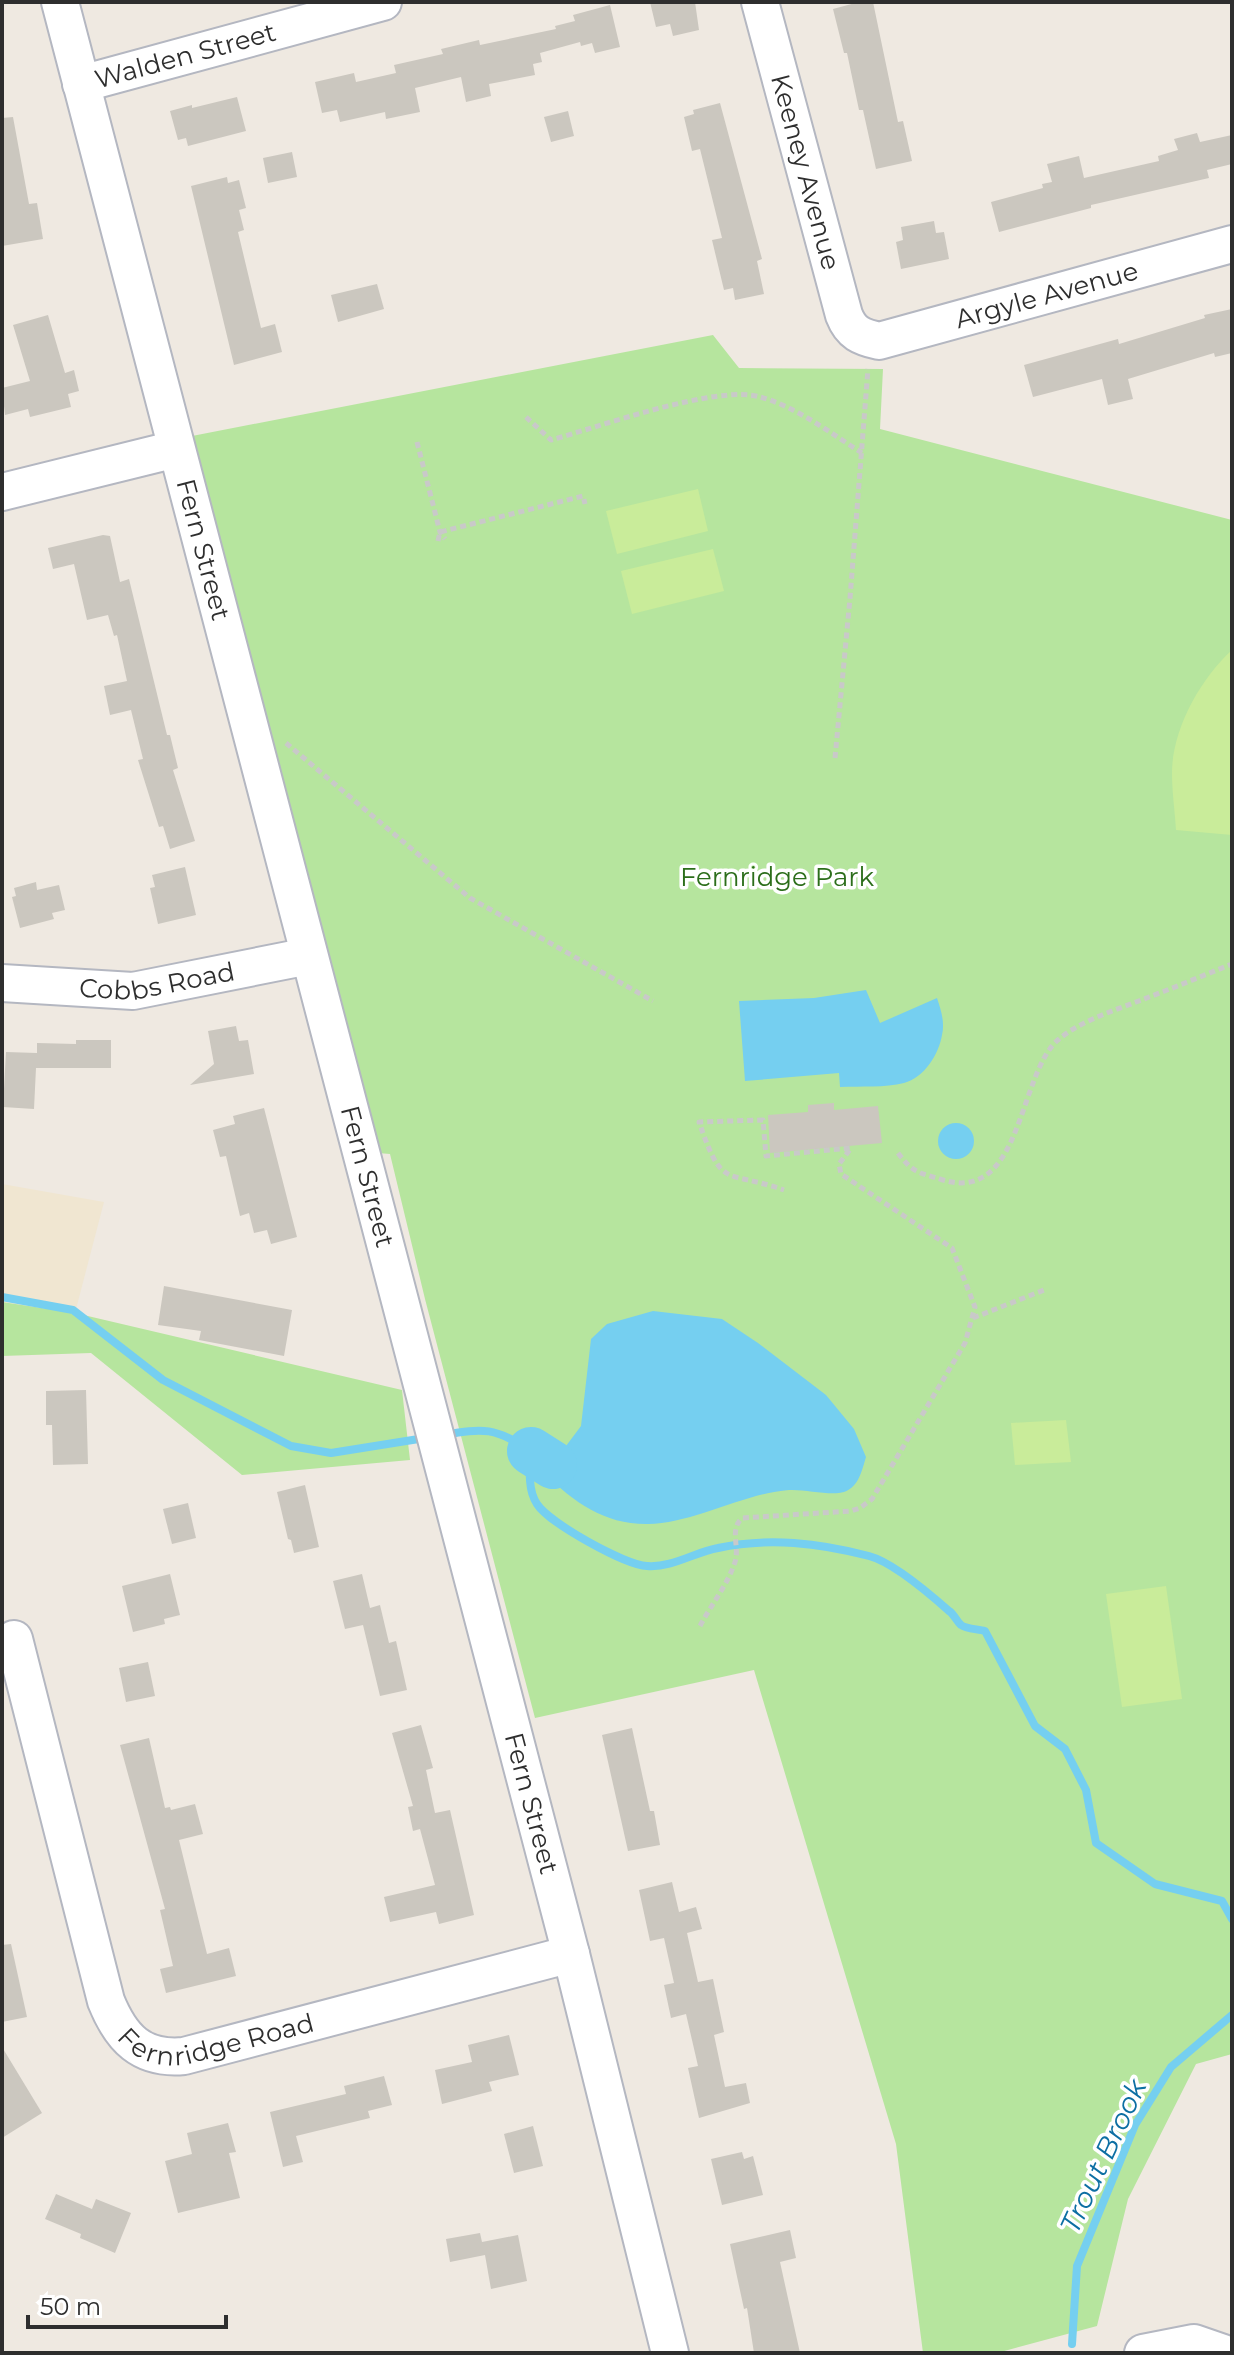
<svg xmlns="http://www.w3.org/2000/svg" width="1234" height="2355" viewBox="0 0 1234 2355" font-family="Montserrat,sans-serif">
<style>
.education{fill:#f0e6d1}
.green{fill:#b6e59e}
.pitch{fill:#c9ec9a}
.water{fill:#75cff0}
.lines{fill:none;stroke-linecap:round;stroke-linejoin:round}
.stream{stroke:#75cff0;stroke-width:8}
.river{stroke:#75cff0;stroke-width:48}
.building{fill:#cbc7bf}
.minor-casing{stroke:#b4b7c1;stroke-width:40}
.path{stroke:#c9c9c9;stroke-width:5;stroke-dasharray:6 4;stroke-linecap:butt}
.minor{stroke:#fff;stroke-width:36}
.labels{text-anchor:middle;stroke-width:7;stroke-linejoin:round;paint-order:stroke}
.street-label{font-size:26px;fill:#2e2e2e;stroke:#fff}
.park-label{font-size:26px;fill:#2c6e1b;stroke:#fff}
.water-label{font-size:28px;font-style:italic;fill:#0d6fa3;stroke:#fff}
</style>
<rect width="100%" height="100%" fill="#efe9e1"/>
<path class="education" d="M 2,1184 L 104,1202 L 75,1313 L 2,1302 Z"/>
<g class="green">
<path d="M 713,335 L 739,368 L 883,369 L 880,429 L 1232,520 L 1232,2054 L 1196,2064 L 1128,2199 L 1097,2326 L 997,2353 L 923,2353 L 896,2144 L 754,1670 L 535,1718 L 425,1299 L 390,1154 L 378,1153 L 192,436 Z"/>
<path d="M 2,1302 L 75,1313 L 402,1390 L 410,1460 L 242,1475 L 91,1353 L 2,1356 Z"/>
</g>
<g class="pitch">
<path d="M 698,489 L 708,531 L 617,554 L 606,511 Z"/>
<path d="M 713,549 L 724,591 L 632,614 L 621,571 Z"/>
<path d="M 1232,650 L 1232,835 L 1176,830 C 1175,812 1172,792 1172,773 C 1172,730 1200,679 1232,650 Z"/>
<path d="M 1066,1420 L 1071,1462 L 1015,1465 L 1011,1423 Z"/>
<path d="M 1166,1586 L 1182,1699 L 1122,1707 L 1106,1594 Z"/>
</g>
<g class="water">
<path d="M 866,990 L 880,1023 L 937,998 C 941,1010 945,1022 942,1035 C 939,1054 924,1078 904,1083 C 885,1088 861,1086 840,1087 L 839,1073 L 745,1081 L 739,1001 L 814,998 Z"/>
<circle cx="956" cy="1141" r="18"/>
<path d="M 653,1311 L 722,1319 L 758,1343 L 826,1395 L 854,1429 L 866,1457 C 862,1470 859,1487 844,1492 C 830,1496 805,1489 789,1490 C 744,1493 690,1525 646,1524 C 604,1524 574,1502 545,1474 L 581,1426 L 591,1339 L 607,1324 Z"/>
</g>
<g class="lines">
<g class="stream">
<path d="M 2,1297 L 73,1310 L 163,1380 L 291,1446 L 331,1453 L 425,1438"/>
<path d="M 443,1435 C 484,1428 495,1427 531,1451 C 530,1467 527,1489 537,1504 C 549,1523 625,1565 647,1566 C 672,1568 695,1552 718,1548 C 769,1537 819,1543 869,1556 C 892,1562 931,1595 949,1611 C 954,1614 957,1622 961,1625 C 966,1629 978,1629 985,1631 L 1035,1726 L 1065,1749 L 1086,1790 L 1096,1843 L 1155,1884 L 1222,1901 L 1232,1919"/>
<path d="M 1072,2344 L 1077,2266 L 1135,2125 L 1171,2067 L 1232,2015"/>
</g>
<path class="river" d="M 531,1451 L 553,1465"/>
</g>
<g class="building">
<path d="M 650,2 L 695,2 L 699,30 L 673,36 L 670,24 L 656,27 Z"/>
<path d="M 859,2 L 873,2 L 898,122 L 903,121 L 912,161 L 876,169 L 863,110 L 859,110 L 847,53 L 844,53 L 833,9 Z"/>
<path d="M 610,5 L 620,47 L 595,53 L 592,43 L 581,46 L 580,42 L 540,53 L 542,62 L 533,64 L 535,75 L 489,84 L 491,96 L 466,102 L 461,77 L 415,88 L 420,112 L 386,119 L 385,112 L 340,122 L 337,110 L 322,113 L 315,82 L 354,73 L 356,82 L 396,73 L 394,65 L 443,54 L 441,49 L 479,40 L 480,45 L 556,29 L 555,26 L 575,21 L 573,15 Z"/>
<path d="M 237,97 L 246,131 L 188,146 L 186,138 L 178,140 L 170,111 L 192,105 L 192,108 Z"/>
<path d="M 720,103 L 762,259 L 757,261 L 764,294 L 735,300 L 733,288 L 724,290 L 712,240 L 722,238 L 700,149 L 692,151 L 684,117 L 694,114 L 693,110 Z"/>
<path d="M 568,111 L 574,136 L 551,142 L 544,117 Z"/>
<path d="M 13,117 L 29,204 L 37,203 L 43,239 L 2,246 L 2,118 Z"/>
<path d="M 1197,133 L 1200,142 L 1232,135 L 1232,164 L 1207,170 L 1209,178 L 1091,205 L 1091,208 L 999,232 L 991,202 L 1043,188 L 1042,184 L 1052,182 L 1047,164 L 1079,156 L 1084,178 L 1159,161 L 1158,156 L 1178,150 L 1174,139 Z"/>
<path d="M 292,152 L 297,177 L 268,183 L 263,158 Z"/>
<path d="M 227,177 L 228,183 L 239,180 L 246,208 L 239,210 L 244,230 L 238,232 L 261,328 L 275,324 L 282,352 L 234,365 L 191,186 Z"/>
<path d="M 934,221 L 936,233 L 944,232 L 949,259 L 901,269 L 896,242 L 903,240 L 901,227 Z"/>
<path d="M 377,284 L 384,309 L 338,322 L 331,295 Z"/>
<path d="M 1232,309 L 1232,353 L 1215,357 L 1214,353 L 1128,379 L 1133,399 L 1108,405 L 1102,379 L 1033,397 L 1024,365 L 1118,339 L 1119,344 L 1205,318 L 1204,315 Z"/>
<path d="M 48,315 L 65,373 L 74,370 L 79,391 L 68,394 L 71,407 L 30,417 L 28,409 L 5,415 L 2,388 L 30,381 L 13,325 Z"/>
<path d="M 103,535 L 110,536 L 120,582 L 129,579 L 167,735 L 170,735 L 178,768 L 173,770 L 195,841 L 170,849 L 163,826 L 159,827 L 138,760 L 143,759 L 131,710 L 110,715 L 104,686 L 127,681 L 117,635 L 114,636 L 108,615 L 87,620 L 74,564 L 53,569 L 48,548 Z"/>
<path d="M 185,867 L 196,915 L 158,924 L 150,888 L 155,887 L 152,875 Z"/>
<path d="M 36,882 L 37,890 L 59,885 L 65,910 L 52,913 L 54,919 L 20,928 L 12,897 L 16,896 L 14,888 Z"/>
<path d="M 236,1026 L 239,1041 L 248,1040 L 254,1074 L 190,1085 L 214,1064 L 208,1031 Z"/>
<path d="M 76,1040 L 111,1040 L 111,1068 L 36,1068 L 34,1109 L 3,1107 L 6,1052 L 37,1053 L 37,1043 L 76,1044 Z"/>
<path d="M 834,1103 L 834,1110 L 878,1106 L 882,1143 L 770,1153 L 768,1115 L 808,1112 L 808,1105 Z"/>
<path d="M 264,1108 L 297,1237 L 271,1244 L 267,1230 L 254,1233 L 249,1213 L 240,1216 L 226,1156 L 220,1157 L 213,1130 L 235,1124 L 233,1116 Z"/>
<path d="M 164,1286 L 292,1310 L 284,1356 L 199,1340 L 201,1331 L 158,1325 Z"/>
<path d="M 86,1390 L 88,1464 L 53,1465 L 52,1425 L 46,1425 L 46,1391 Z"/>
<path d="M 305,1485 L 319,1547 L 294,1553 L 291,1540 L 288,1539 L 277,1492 Z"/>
<path d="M 188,1503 L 196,1538 L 172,1544 L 163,1509 Z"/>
<path d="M 170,1574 L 180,1615 L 164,1619 L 165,1624 L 133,1632 L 122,1586 Z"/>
<path d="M 362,1574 L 370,1608 L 380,1605 L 389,1643 L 396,1641 L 407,1690 L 380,1696 L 363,1625 L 345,1629 L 333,1581 Z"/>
<path d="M 148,1662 L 155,1696 L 126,1702 L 119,1668 Z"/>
<path d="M 421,1725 L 433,1768 L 426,1770 L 435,1813 L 450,1810 L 474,1915 L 439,1924 L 436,1912 L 390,1922 L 384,1897 L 435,1885 L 420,1829 L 413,1831 L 408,1807 L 413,1806 L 392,1733 Z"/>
<path d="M 632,1728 L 650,1811 L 654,1811 L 660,1845 L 628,1851 L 602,1735 Z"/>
<path d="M 149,1738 L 165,1808 L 170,1807 L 171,1810 L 195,1804 L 203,1834 L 179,1840 L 207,1954 L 229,1948 L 236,1976 L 166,1993 L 160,1969 L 173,1966 L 160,1910 L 165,1909 L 120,1745 Z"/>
<path d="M 672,1882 L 679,1912 L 696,1907 L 702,1929 L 687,1933 L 698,1982 L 713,1979 L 724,2032 L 714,2035 L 725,2087 L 746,2083 L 750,2103 L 699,2118 L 688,2068 L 698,2066 L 686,2014 L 671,2018 L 664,1985 L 674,1983 L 664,1938 L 650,1941 L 639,1890 Z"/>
<path d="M 11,1944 L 27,2017 L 2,2022 L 2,1945 Z"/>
<path d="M 509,2035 L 519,2075 L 489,2082 L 492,2091 L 442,2104 L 435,2070 L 472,2062 L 468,2045 Z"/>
<path d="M 2,2047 L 42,2113 L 2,2138 Z"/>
<path d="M 384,2076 L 392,2105 L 368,2111 L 370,2118 L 296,2136 L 303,2162 L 283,2167 L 270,2112 L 346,2094 L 344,2086 Z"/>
<path d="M 228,2123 L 236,2152 L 229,2153 L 240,2198 L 178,2213 L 165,2161 L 192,2154 L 187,2133 Z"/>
<path d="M 533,2126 L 543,2166 L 514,2173 L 504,2134 Z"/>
<path d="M 742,2152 L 744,2159 L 753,2156 L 763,2195 L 722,2205 L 711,2159 Z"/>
<path d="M 56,2194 L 92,2209 L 96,2199 L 131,2213 L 115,2253 L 80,2238 L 81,2234 L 45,2219 Z"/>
<path d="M 790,2230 L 796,2258 L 780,2262 L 800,2353 L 754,2353 L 747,2308 L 744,2309 L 730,2244 Z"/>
<path d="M 480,2233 L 482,2242 L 518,2235 L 527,2281 L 491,2289 L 485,2255 L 450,2262 L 446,2239 Z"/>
</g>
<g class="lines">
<defs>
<g id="minor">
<path id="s1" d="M 60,2 L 571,1954 L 670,2353"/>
<path id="s2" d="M 760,2 L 844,315 C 851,333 861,337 879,341 L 1232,244"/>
<path id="s3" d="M 81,84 L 383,2"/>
<path d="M 2,492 L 176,449"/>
<path id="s4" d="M 2,983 L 133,991 L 309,956"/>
<path id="s5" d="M 14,1639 L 106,2001 C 121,2038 141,2060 184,2056 L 571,1954"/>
<path d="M 1143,2353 L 1194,2343 L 1223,2353"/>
</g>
</defs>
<use href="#minor" class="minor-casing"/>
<g class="path">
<path d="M 526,417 L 551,440 C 599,427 717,384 760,397 C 795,406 832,434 862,453"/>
<path d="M 417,442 L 440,532 L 445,539"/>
<path d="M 438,541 L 440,532 L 583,496 L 585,504"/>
<path d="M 286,743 L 470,898 L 653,1001"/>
<path d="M 835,758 L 850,598 L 868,369"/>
<path d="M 898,1153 C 914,1174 918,1172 943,1180 C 1023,1204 1018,1072 1059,1039 C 1081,1021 1110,1012 1136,1002 C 1168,990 1200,977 1232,964"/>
<path d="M 973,1318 L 1044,1290"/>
<path d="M 700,1626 C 711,1605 728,1584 735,1562 C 740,1547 729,1530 742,1518 L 851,1511 L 860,1508 L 872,1499 L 965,1343 L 975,1307 L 952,1248 L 841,1174 L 839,1164 L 851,1148 L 766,1156 L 763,1120 L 699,1122 C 723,1191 724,1169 784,1190"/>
</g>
<use href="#minor" class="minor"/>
</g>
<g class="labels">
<g class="street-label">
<text dy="9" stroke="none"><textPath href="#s3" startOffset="108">Walden Street</textPath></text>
<text dy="9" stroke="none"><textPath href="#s2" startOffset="176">Keeney Avenue</textPath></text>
<text dy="9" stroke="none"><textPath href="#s2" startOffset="544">Argyle Avenue</textPath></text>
<text dy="9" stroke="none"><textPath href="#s1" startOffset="566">Fern Street</textPath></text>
<text dy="9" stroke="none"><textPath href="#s4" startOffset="156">Cobbs Road</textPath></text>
<text dy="9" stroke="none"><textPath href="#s1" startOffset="1214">Fern Street</textPath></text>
<text dy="9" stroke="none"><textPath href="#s1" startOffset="1862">Fern Street</textPath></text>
<text dy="9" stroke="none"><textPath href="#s5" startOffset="510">Fernridge Road</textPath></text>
</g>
<g class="park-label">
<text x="777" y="886">Fernridge Park</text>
</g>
<g class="water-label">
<text transform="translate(1103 2156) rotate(-65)" y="10">Trout Brook</text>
</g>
</g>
<rect width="1234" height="2355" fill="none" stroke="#2e2e2e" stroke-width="8"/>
<path d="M28 2315v12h198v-12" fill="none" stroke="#2e2e2e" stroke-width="4"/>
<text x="40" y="2315" font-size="24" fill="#2e2e2e" stroke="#ffffff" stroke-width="6" paint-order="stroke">50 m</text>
</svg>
